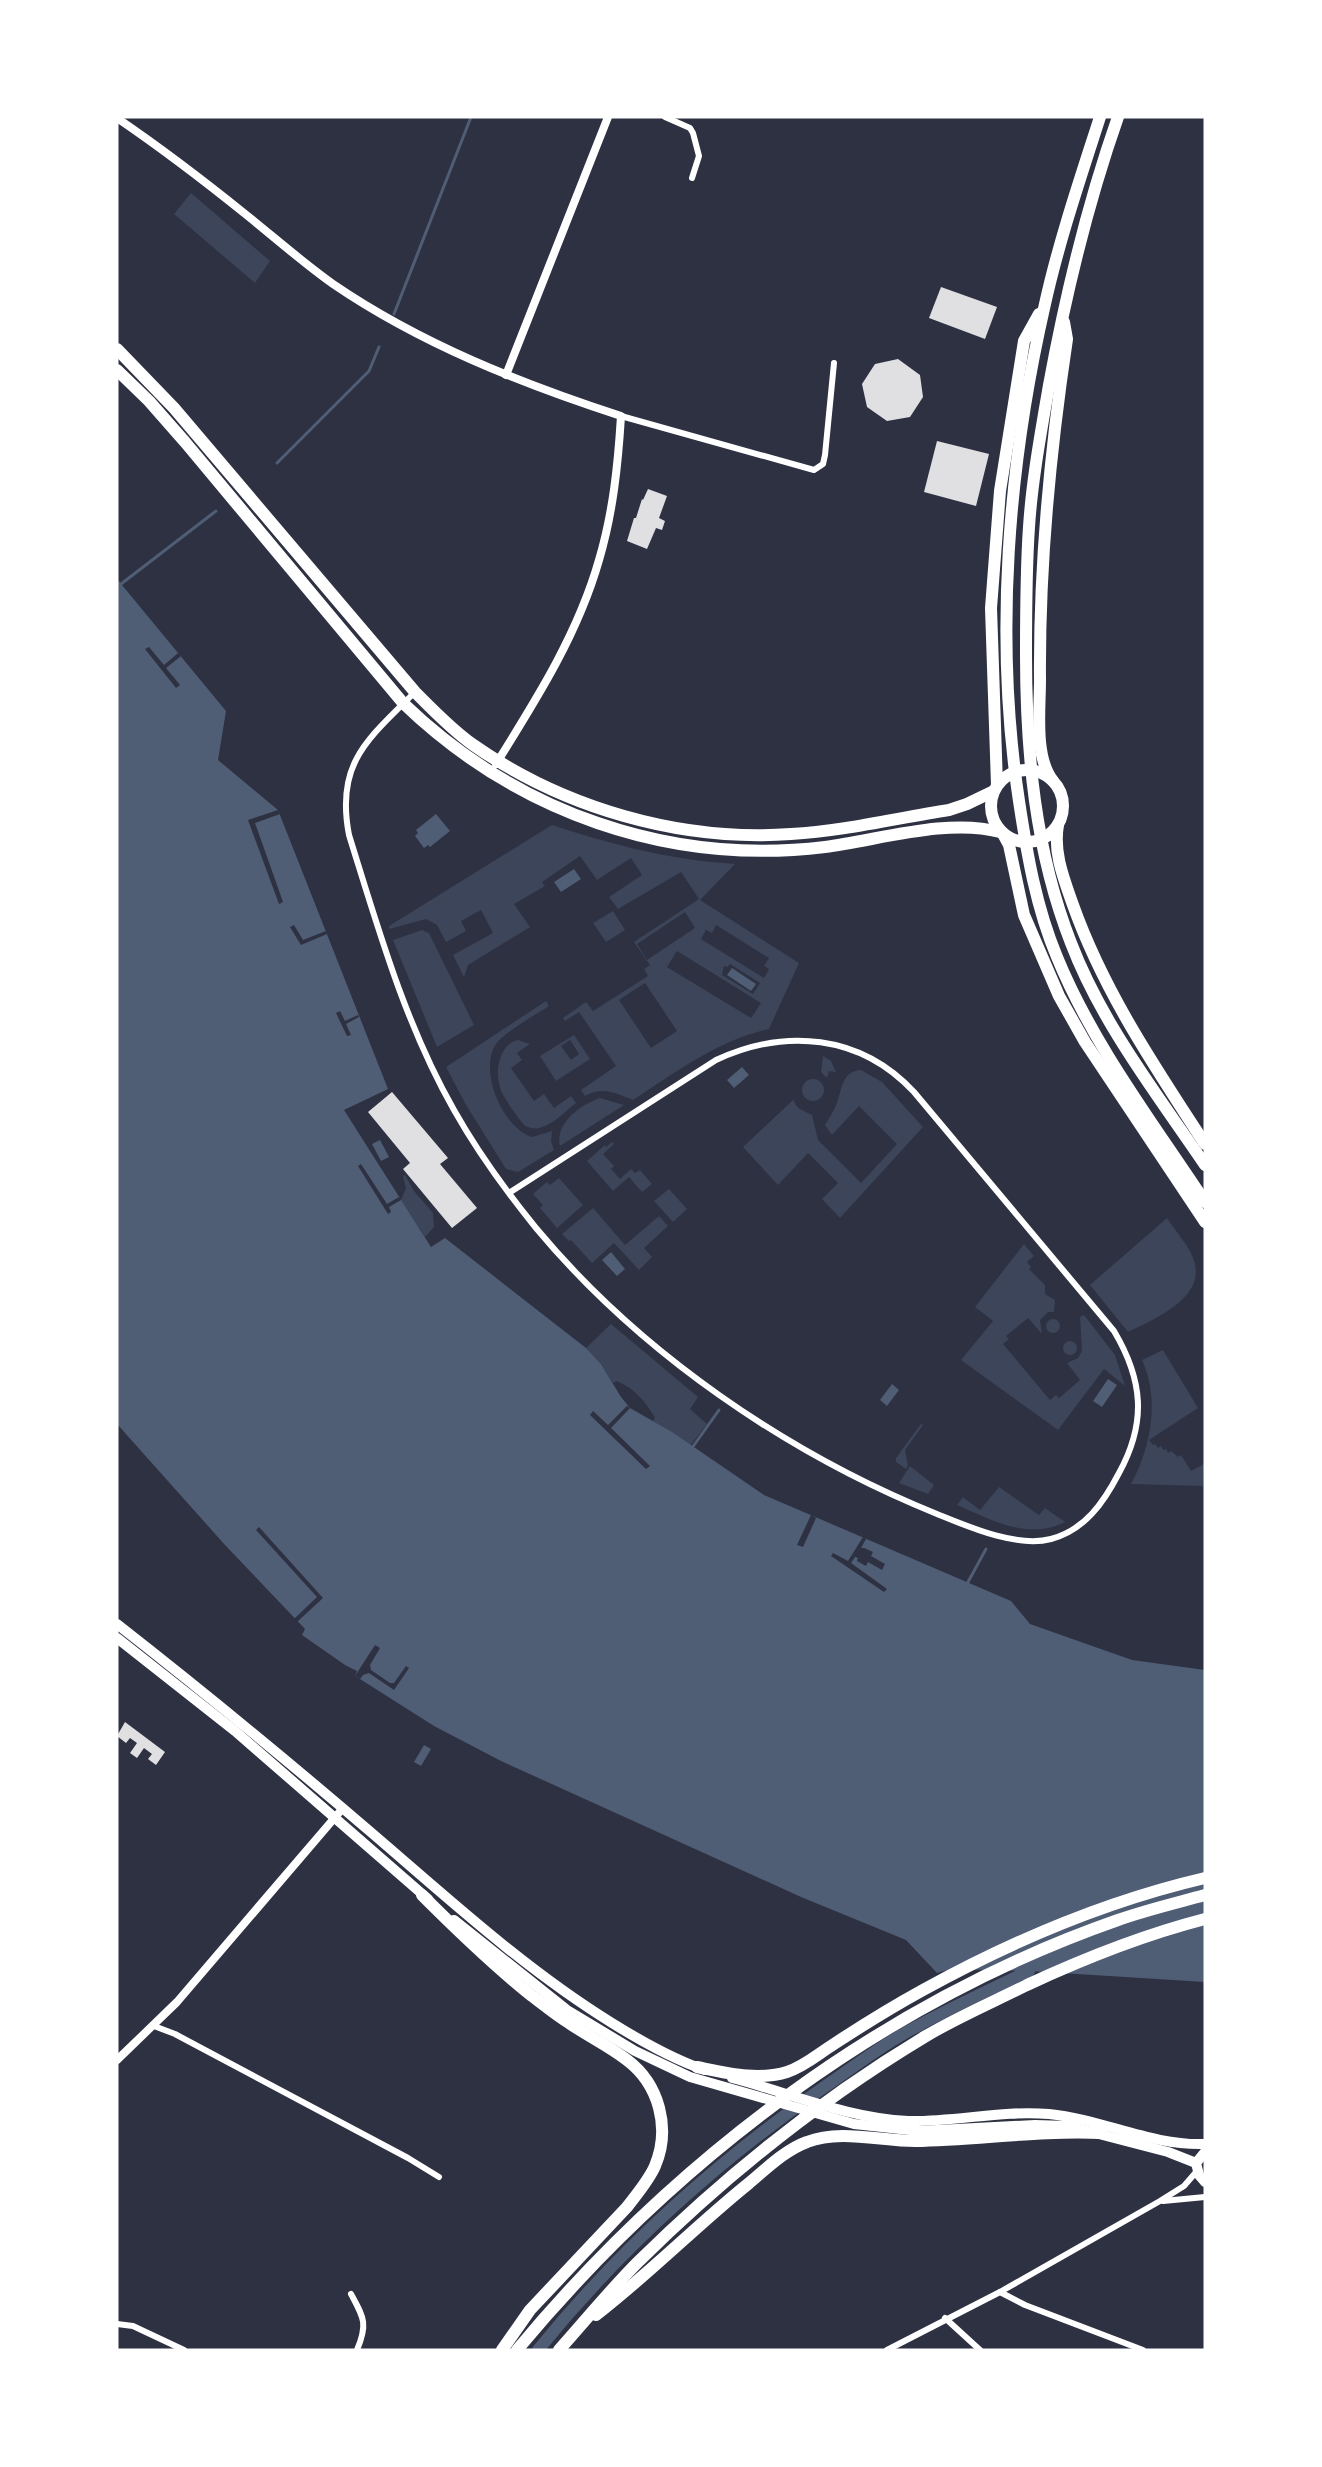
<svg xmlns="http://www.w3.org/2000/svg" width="1322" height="2467" viewBox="0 0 1322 2467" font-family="'Exo 2',sans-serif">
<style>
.green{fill:#3c4559;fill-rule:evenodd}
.water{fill:#4f5d75}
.pier{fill:#2d3142}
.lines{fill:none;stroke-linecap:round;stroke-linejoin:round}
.stream{stroke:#4f5d75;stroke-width:3}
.canal{stroke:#4f5d75;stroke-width:12}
.building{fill:#e0e0e3}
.minor{stroke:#fff;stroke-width:6}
.tertiary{stroke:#fff;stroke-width:8}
.secondary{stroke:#fff;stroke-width:10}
.trunk{stroke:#fff;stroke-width:12}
.motorway{stroke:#fff;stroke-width:12}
</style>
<rect width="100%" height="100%" fill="#2d3142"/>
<g class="green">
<path d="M 191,193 L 270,261 L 255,283 L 174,214 Z"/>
<path d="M 552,825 C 613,845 671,860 735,864 L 700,900 L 799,963 L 769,1029 C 718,1040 676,1072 633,1100 C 616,1093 602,1086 585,1096 L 581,1090 L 616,1066 L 579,1012 L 565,1021 L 563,1018 L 586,1002 L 593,1011 L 648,976 L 644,969 L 650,965 L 634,942 L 699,899 L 681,872 L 618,909 L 609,897 L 642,875 L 631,858 L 597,880 L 580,856 L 542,882 L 545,886 L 514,904 L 530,927 L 468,965 L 464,977 L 453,955 L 493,933 L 481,910 L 461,921 L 466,931 L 446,942 L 437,925 L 426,919 L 389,929 L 389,926 ZM 685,912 L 695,928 L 647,960 L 637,944 ZM 716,925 L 769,958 L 764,966 L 769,969 L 764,978 L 701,939 L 706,930 L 712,933 ZM 677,951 L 761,1003 L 751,1018 L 667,967 ZM 730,964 L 760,983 L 753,994 L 722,975 L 724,966 L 727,967 ZM 645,983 L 677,1031 L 651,1048 L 619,1000 Z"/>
<path d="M 613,911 L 625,930 L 606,942 L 593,923 Z"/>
<path d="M 422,930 L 429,933 L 474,1025 L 437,1047 L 393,940 Z"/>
<path d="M 546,1001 L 549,1006 C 537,1014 503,1033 496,1044 C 478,1071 503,1128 532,1137 L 552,1131 L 551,1141 L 554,1150 L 518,1172 L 506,1169 L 466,1105 L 446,1067 Z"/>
<path d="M 574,1035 L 590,1059 L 556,1081 L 540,1056 ZM 570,1040 L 579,1054 L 571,1060 L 561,1046 Z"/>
<path d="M 518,1040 L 530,1044 L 517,1053 L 522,1060 L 511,1068 L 534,1101 L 544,1094 L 554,1108 L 571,1096 L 576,1103 C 562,1114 542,1137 524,1125 C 516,1115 508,1104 502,1093 C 494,1076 497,1045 518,1040 Z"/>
<path d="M 823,1056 L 831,1061 L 836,1072 L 829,1071 L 827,1078 L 821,1072 Z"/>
<path d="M 861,1070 L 882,1082 L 923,1127 L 840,1218 L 822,1199 L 838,1183 L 808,1153 L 778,1185 L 743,1147 L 793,1100 L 798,1108 L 812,1115 L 818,1140 L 861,1183 L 897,1144 L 859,1106 L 832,1135 L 825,1125 C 829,1118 834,1111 837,1103 C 842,1089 842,1071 861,1070 Z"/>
<circle cx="813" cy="1090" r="11"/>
<path d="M 600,1098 L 624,1105 L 560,1146 C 554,1124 581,1104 600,1098 Z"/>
<path d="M 612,1142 L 614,1144 L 603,1154 L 614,1166 L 611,1169 L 620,1179 L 631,1169 L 635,1173 L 640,1170 L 652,1184 L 642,1192 L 629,1177 L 613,1191 L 587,1161 L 605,1145 L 606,1147 Z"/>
<path d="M 405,1175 L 414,1191 L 433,1213 L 434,1227 L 425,1237 L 401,1200 L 406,1188 L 403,1176 Z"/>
<path d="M 559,1178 L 583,1205 L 557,1228 L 540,1208 L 543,1205 L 533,1194 L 547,1182 L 550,1185 Z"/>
<path d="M 669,1189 L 687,1209 L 673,1222 L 654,1201 Z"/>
<path d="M 593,1208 L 625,1245 L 659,1216 L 668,1226 L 644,1248 L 652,1257 L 639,1270 L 614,1243 L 592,1263 L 571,1240 L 569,1241 L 562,1234 Z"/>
<path d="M 1167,1218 C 1175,1231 1188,1244 1193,1258 C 1209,1297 1154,1319 1128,1332 L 1090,1285 Z"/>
<path d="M 1024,1244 L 1034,1256 L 1027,1262 L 1031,1267 L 1029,1269 L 1045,1285 L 1045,1294 L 1055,1300 L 1054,1312 L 1048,1312 L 1040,1320 L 1042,1334 L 1028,1318 L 1006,1336 L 1009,1339 L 1003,1344 L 1050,1400 L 1056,1395 L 1059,1398 L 1080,1380 L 1067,1363 L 1078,1358 L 1082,1351 L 1080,1317 L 1084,1315 L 1115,1355 L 1125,1386 L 1104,1369 L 1058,1430 L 961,1360 L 993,1321 L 975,1307 Z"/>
<circle cx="1053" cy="1326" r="7"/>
<path d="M 611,1324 L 698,1397 L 690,1409 L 707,1424 L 690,1446 L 680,1438 L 653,1421 L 655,1418 C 645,1401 635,1389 617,1381 L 613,1383 L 601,1364 L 586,1348 Z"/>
<circle cx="1070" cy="1348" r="7"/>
<path d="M 1163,1350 L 1198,1408 L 1149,1440 L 1153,1445 L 1155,1444 L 1158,1448 L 1161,1446 L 1163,1450 L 1166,1449 L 1168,1453 L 1171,1451 L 1178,1457 L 1181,1455 L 1191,1471 L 1204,1464 L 1203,1486 L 1131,1484 C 1151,1447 1160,1399 1142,1360 Z"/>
<path d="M 921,1424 L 923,1425 L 905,1450 L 908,1466 L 906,1469 L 896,1462 L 896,1458 Z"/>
<path d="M 910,1466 L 934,1485 L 928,1494 L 899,1483 Z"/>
<path d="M 999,1487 L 1039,1515 L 1045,1508 L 1065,1522 C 1028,1541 992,1520 957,1505 L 963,1497 L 980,1510 Z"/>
</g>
<g class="water">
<path d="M 117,579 L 226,711 L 218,760 L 278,810 L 388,1089 L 344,1110 L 431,1247 L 445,1238 L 586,1348 L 601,1364 L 621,1397 L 630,1408 L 672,1432 L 764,1495 L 1011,1601 L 1030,1624 L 1132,1660 L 1205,1670 L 1205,1982 L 1029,1971 L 951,1969 L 937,1973 L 906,1940 L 801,1897 L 501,1761 L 434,1726 L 360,1679 L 355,1676 L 357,1671 L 345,1665 L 302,1635 L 305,1629 L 225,1545 L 117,1424 Z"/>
<path d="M 436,814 L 450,831 L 430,847 L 428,845 L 424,848 L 415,836 L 418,833 L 416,830 Z"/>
<path d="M 574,869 L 581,879 L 561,892 L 554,882 Z"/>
<path d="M 732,968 L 756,984 L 751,991 L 727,975 Z"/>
<path d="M 742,1067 L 749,1075 L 734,1088 L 727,1080 Z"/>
<path d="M 380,1140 L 389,1157 L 381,1161 L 372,1144 Z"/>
<path d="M 611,1252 L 625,1269 L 617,1276 L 602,1260 Z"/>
<path d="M 1108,1379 L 1117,1385 L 1102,1407 L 1093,1401 Z"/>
<path d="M 892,1384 L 899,1390 L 887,1406 L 880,1400 Z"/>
<path d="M 424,1745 L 431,1749 L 421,1766 L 414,1762 Z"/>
</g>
<g class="pier">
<path d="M 149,647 L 164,665 L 178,653 L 181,656 L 166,668 L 180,685 L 176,688 L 145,649 Z"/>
<path d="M 278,810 L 280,814 L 255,823 L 283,902 L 279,904 L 248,820 Z"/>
<path d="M 294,925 L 303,940 L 326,931 L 327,934 L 301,945 L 290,927 Z"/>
<path d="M 340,1011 L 345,1021 L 358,1015 L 359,1017 L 346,1024 L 351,1035 L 347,1036 L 336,1013 Z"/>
<path d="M 361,1164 L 387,1204 L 399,1197 L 401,1200 L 389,1207 L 391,1212 L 388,1214 L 358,1166 Z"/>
<path d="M 627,1406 L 630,1408 L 611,1428 L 650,1466 L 646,1469 L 590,1415 L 593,1411 L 608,1425 Z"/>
<path d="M 811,1515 L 816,1518 L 803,1547 L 797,1545 Z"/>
<path d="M 259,1527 L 323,1598 L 297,1622 L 294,1619 L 317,1597 L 256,1530 Z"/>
<path d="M 863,1537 L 866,1539 L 861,1548 L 864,1548 L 873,1552 L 871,1556 L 885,1564 L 882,1570 L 868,1562 L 866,1566 L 857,1561 L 858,1558 L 855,1557 L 851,1563 L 887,1589 L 884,1592 L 831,1556 L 833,1553 L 848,1561 Z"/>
<path d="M 375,1645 L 380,1648 L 370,1665 L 371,1670 L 390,1683 L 394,1683 L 406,1666 L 409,1668 L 394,1690 L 369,1673 L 363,1675 L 360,1679 L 355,1676 Z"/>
</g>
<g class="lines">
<g class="stream">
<path d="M 394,314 L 471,117"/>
<path d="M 277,463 L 369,371 L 379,347"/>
<path d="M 121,584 L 216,511"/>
<path d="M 692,1448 L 719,1410"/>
<path d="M 968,1582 L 986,1549"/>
</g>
<path class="canal" d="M 538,2350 C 620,2249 714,2164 820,2090 C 848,2071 875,2050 903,2034 C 944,2011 987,1991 1029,1971"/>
</g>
<g class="building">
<path d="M 941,287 L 997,307 L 985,339 L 929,318 Z"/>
<path d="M 898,359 L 920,375 L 923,397 L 910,417 L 887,421 L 867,407 L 862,384 L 875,364 Z"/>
<path d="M 937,441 L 989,454 L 976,506 L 924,492 Z"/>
<path d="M 648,489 L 667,496 L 659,518 L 665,521 L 662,530 L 656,528 L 647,549 L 627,541 L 634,518 L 636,518 L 642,499 L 643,500 Z"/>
<path d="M 392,1092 L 448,1158 L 440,1164 L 477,1208 L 452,1228 L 403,1169 L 410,1163 L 368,1112 Z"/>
<path d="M 125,1722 L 165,1752 L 156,1765 L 148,1759 L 152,1754 L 144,1748 L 137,1758 L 130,1753 L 137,1743 L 130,1738 L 126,1743 L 117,1736 Z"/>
</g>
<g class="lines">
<g class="minor">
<path d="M 665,117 L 690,128 L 693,133 L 699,156 L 692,178"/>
<path d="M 621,416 L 814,470 L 823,464 L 825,455 L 834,363"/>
<path d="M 415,692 C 368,739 335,763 349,835 C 378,928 405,1024 454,1110 C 477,1151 506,1191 536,1228 C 640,1353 788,1454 937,1514 C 969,1527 1017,1548 1051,1539 C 1085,1530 1104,1502 1119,1473 C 1147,1422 1143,1380 1114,1331 L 914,1092 C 860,1034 785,1028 716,1060 L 509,1193"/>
<path d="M 154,2026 L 175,2034 L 408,2158 L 439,2177"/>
<path d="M 1163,2201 L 1205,2197"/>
<path d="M 1000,2292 L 1025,2305 L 1143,2350"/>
<path d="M 351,2294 C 364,2318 368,2324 357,2350"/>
<path d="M 945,2318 L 980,2350"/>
<path d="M 117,2324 L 133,2326 L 184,2350"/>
<path d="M 887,2350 L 1000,2292 L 1160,2201 L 1184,2186 L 1197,2171"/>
</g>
<g class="tertiary">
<path d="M 117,118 C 161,148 203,180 244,213 C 274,237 302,262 333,284 C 421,344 520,383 621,416 C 618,465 613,513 599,560 C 578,634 536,700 496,764"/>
<path d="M 506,375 L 608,117"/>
<path d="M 117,2060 L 177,2002 L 343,1808"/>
</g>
<g class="secondary">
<path d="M 117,1624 C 204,1692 289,1762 373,1834 C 450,1900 526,1970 612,2023 C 641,2041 672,2059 705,2070"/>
<path d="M 117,1638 L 235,1731 L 428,1899"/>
<path d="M 454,1920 L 567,2010 L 635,2051 L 690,2077 L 854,2124 L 919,2131 L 1035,2125 L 1068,2126 L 1168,2152 L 1196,2163"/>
<path d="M 732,2078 C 790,2093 847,2118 908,2121 C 955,2122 1002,2110 1049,2114 C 1102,2119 1151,2146 1205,2144"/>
<path d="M 1205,2152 L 1196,2163 L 1199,2175 L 1205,2182"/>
</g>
<g class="trunk">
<path d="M 1100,117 C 1080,179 1059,241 1045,304 C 1008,465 994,637 1019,801 C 1027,854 1036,907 1057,957 C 1093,1045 1153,1123 1205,1202"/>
<path d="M 1118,117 C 1087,205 1066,293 1049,385 C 1041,432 1032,480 1029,527 C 1026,570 1026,612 1026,655 C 1026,752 1035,851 1071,943 C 1102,1024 1157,1094 1205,1165"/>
<path d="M 117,349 L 174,408 L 415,692 C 433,710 451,729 472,744 C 563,808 680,842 791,834 C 844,831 897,818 949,810 L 967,804 L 994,791"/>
<path d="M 117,370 L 149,401 L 185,442 L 403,703 C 516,812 668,866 825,847 C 879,840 947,818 1000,832"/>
<circle cx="1027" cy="806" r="36"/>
<path d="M 1053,781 C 1034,757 1040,710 1040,680 C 1039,565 1050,452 1067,339 L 1064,322"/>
<path d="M 997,785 L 991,608 L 1000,491 L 1024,341 L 1039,314"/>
<path d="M 1058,825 C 1053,853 1064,879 1073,905 C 1104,992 1155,1067 1205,1144"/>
<path d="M 1003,834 L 1009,845 L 1024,915 L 1059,996 L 1085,1042 L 1205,1222"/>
</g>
<g class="motorway">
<path d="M 422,1895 C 457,1930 493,1965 532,1996 C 544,2005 556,2015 569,2023 C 588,2036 609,2046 627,2060 C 659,2084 671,2128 655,2166 C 649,2180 637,2194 627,2207 L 530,2310 L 502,2350"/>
<path d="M 697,2067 C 727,2073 758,2081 787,2072 C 805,2066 818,2054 834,2044 C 863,2025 892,2007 923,1990 C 1012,1941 1106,1901 1205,1878"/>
<path d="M 596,2315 C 649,2274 696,2226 748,2184 C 766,2169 785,2150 807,2142 C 840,2129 880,2141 915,2141 C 978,2140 1040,2130 1102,2133"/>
<path d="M 517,2350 C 675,2160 883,2002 1118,1920 C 1146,1910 1176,1903 1205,1895"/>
<path d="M 559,2350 C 585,2321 610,2290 638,2262 C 724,2177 821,2099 926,2036 C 958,2017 993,2002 1027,1985 C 1085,1958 1143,1935 1205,1919"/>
</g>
</g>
<rect width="1322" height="2467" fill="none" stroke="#ffffff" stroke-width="237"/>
</svg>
